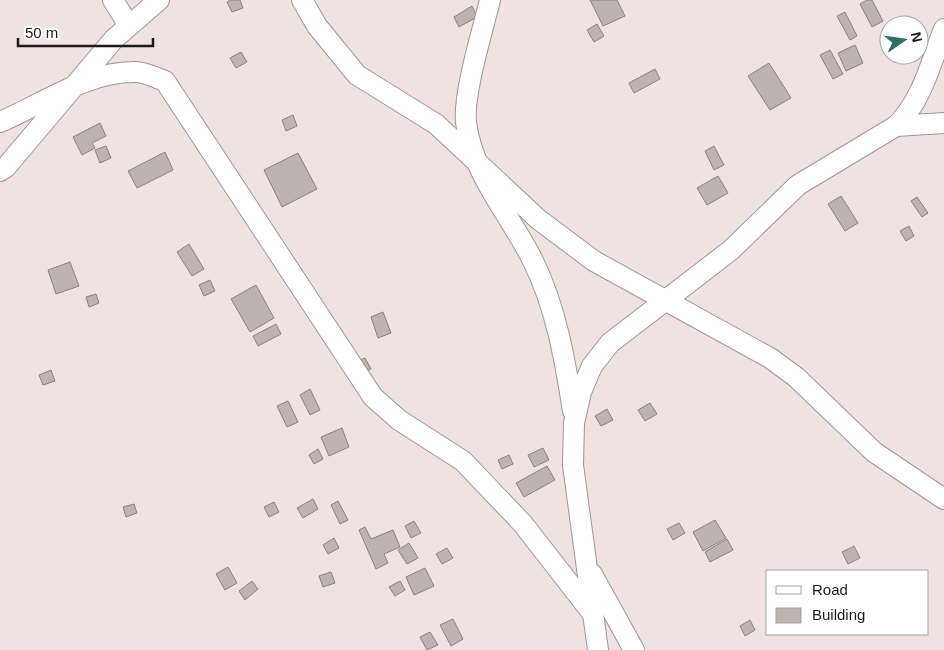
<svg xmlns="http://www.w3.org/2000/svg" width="944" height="650" viewBox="0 0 944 650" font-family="Helvetica,sans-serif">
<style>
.building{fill:#bfb3b1;stroke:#8c817f}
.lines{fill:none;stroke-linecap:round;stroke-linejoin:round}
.street-casing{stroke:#a19694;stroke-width:22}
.street{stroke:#fff;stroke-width:20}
</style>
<rect width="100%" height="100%" fill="#efe2e0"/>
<g class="building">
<path d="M 231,0 L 240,0 L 243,8 L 232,12 L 227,2 Z"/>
<path d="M 590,0 L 617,0 L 625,16 L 603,26 Z"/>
<path d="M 867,0 L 872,0 L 883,21 L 872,27 L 860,4 Z"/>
<path d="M 472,6 L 477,17 L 459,27 L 454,17 Z"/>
<path d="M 845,12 L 857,36 L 850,40 L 837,16 Z"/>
<path d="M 597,24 L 604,36 L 594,42 L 587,30 Z"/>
<path d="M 855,45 L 863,63 L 846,71 L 838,53 Z"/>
<path d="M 830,50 L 843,74 L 833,79 L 820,55 Z"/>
<path d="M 241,52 L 247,62 L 236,68 L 230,58 Z"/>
<path d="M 769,63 L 791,98 L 770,110 L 748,76 Z"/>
<path d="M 655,69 L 660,79 L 634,93 L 629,83 Z"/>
<path d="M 293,115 L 297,126 L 286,131 L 282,120 Z"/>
<path d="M 100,123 L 106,136 L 92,143 L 95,148 L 82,155 L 73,137 Z"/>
<path d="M 106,146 L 111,158 L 100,163 L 95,150 Z"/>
<path d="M 714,146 L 724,165 L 714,170 L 705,151 Z"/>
<path d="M 165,152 L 173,170 L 137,188 L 128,171 Z"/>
<path d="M 298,153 L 317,189 L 282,207 L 264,170 Z"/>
<path d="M 718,176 L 728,193 L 707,205 L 697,188 Z"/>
<path d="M 841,196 L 858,223 L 845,231 L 828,204 Z"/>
<path d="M 917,197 L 928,213 L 922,217 L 911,201 Z"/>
<path d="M 909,226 L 914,236 L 906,241 L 900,231 Z"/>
<path d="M 189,244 L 204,269 L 192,276 L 177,252 Z"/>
<path d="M 70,262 L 79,286 L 56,294 L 48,270 Z"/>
<path d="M 210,280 L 215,291 L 204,296 L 199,285 Z"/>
<path d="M 256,285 L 274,318 L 250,332 L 231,299 Z"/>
<path d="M 96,294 L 99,303 L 89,307 L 86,297 Z"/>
<path d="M 383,312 L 391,333 L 378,338 L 371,317 Z"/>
<path d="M 276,324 L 281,334 L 258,346 L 253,336 Z"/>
<path d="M 365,358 L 371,369 L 363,373 L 357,361 Z"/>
<path d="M 51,370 L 55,381 L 43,385 L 39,375 Z"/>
<path d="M 310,389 L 320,410 L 310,415 L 300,395 Z"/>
<path d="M 288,401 L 298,422 L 287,427 L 277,406 Z"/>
<path d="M 650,403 L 657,414 L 645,421 L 638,410 Z"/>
<path d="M 607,409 L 613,420 L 601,426 L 595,416 Z"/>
<path d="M 342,428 L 349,447 L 329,456 L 321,437 Z"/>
<path d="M 543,448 L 549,460 L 534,467 L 528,455 Z"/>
<path d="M 318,449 L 323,459 L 314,464 L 309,455 Z"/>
<path d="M 509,455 L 513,464 L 502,469 L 498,460 Z"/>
<path d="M 547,466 L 555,480 L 524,497 L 516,483 Z"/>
<path d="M 313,499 L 318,509 L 303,518 L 297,508 Z"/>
<path d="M 338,501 L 348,520 L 340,524 L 331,505 Z"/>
<path d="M 274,502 L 279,512 L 269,517 L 264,507 Z"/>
<path d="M 134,504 L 137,513 L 126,517 L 123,507 Z"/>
<path d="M 715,520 L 726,538 L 703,551 L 693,532 Z"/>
<path d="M 414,521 L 421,533 L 411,538 L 405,526 Z"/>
<path d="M 679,523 L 685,533 L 673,540 L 667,529 Z"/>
<path d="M 365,527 L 371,539 L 393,530 L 400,547 L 384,554 L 388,563 L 376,569 L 359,530 Z"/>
<path d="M 334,538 L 339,548 L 328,554 L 323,545 Z"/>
<path d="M 727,539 L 733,550 L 710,562 L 705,552 Z"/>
<path d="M 409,543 L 418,558 L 407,564 L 398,550 Z"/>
<path d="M 854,546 L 860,558 L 848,564 L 842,552 Z"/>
<path d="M 447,548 L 453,558 L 442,564 L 436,554 Z"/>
<path d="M 228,567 L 237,583 L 225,590 L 216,574 Z"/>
<path d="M 425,568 L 434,586 L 414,595 L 406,577 Z"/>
<path d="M 331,572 L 335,583 L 323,587 L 319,576 Z"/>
<path d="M 252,581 L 258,589 L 245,600 L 239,591 Z"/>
<path d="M 400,581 L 405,590 L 395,596 L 389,587 Z"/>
<path d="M 453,619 L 463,639 L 451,646 L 440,625 Z"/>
<path d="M 750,620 L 755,630 L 745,636 L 740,626 Z"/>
<path d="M 430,632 L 438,645 L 427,650 L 420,637 Z"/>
</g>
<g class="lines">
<defs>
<g id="street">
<path d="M 113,0 L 129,26"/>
<path d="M 302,0 L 317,26 L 357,75 L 436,124 L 538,219 L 594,261 L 770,358 L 796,377 L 874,452 L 944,499"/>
<path d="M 490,0 C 483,29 463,94 466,122 C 472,174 511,216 533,261 C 556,307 565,360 573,411"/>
<path d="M 0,122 C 43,104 87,71 136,72 C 145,72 156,78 165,81 L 373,397 L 399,420 L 463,461 L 523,524 L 593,614"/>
<path d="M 896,126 L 944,123"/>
<path d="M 0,171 L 6,167 L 114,39 L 159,0"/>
<path d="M 592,574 L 634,650"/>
<path d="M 598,650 L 573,465 L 574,423 L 581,392 L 592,366 L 610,343 L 731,250 L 798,185 L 896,126 C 922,101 931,62 944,29"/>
</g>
</defs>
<use href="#street" class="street-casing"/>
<use href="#street" class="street"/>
</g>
<rect x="766" y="570" width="162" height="65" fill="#ffffff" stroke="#a5a3a3"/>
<rect x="776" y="586" width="25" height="8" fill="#ffffff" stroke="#a5a3a3"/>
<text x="812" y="595" font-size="15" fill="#1f1a1a">Road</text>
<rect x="776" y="608" width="25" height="15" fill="#bfb3b1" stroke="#a5a3a3"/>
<text x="812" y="620" font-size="15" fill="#1f1a1a">Building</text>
<g transform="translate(904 40) rotate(77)"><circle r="24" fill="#ffffff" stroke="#a5a3a3"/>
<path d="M0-4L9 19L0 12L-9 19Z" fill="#2d7061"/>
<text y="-8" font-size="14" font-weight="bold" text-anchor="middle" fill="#1f1a1a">N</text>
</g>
<path d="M18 38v8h135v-8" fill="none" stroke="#1f1a1a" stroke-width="2.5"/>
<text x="25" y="38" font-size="15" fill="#1f1a1a" stroke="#ffffff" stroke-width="4" paint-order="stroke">50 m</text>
</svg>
